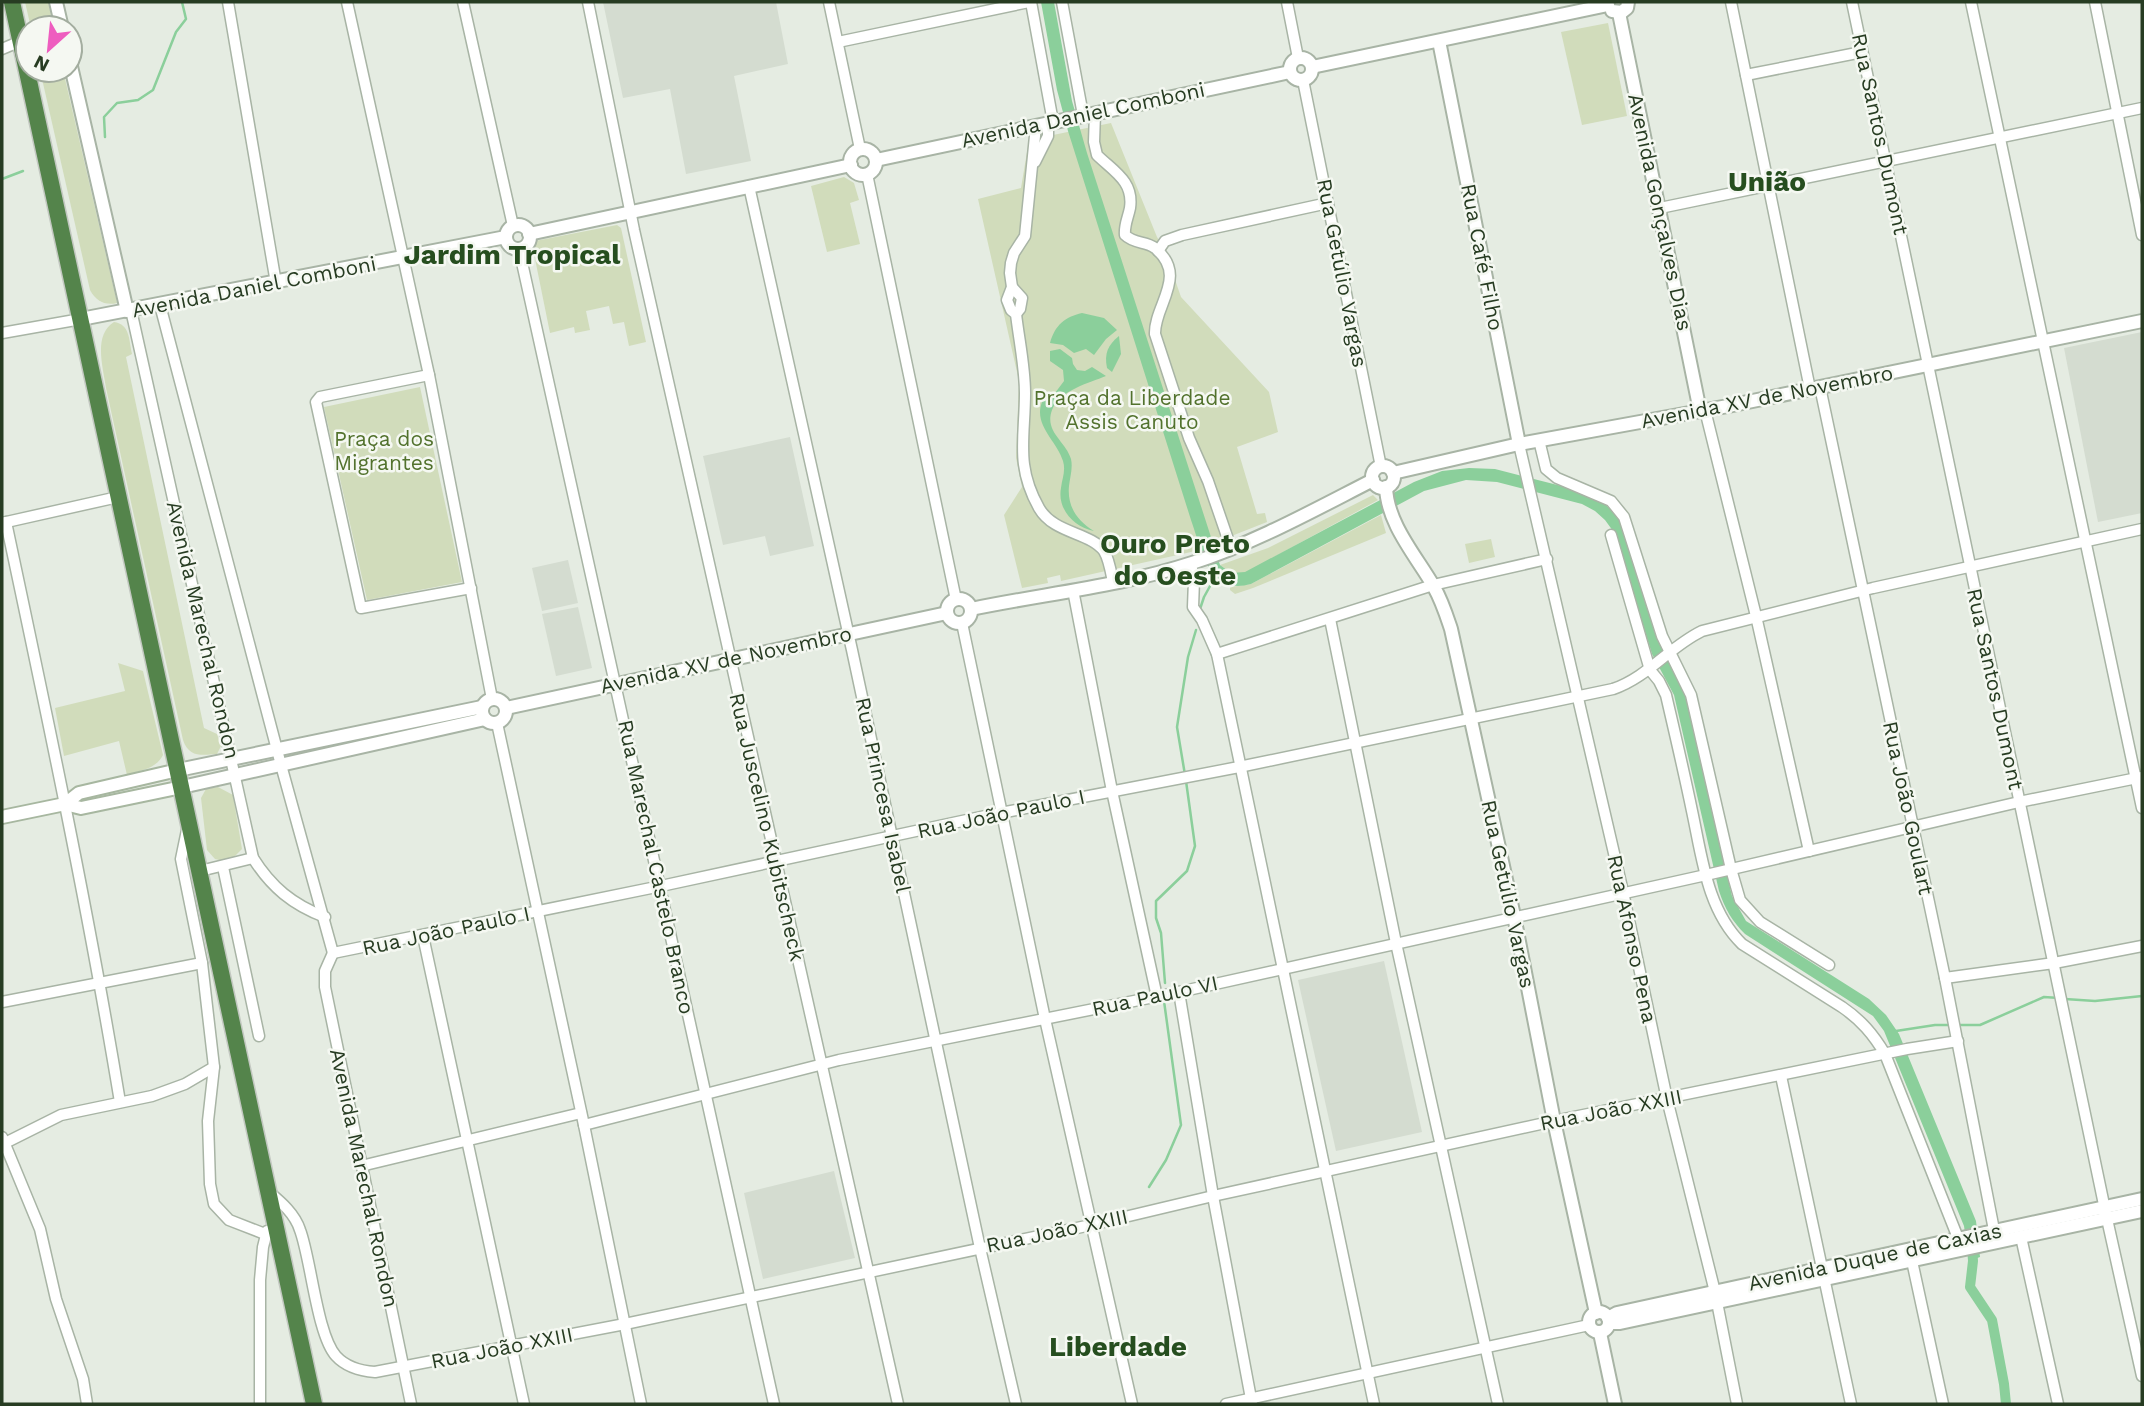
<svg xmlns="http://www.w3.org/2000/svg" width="2144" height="1406" viewBox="0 0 2144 1406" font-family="'Work Sans',sans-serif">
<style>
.built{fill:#d4dcd0}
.green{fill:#d1dcbb}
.water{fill:#8bcf9b}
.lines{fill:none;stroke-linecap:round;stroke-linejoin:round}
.stream{stroke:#8bcf9b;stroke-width:2.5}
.canal{stroke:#8bcf9b;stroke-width:10}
.minor-casing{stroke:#a8b4a5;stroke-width:13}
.tertiary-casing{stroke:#a8b4a5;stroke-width:16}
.secondary-casing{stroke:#a7b7a0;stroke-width:16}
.trunk-casing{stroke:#c3c8c1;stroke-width:19}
.minor{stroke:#fff;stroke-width:10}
.tertiary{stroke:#fff;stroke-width:12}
.secondary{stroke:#fff;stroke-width:12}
.trunk{stroke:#54844b;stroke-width:16}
.labels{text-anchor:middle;stroke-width:5;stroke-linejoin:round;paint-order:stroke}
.street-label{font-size:21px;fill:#273c22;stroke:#f5f8f2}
.park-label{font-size:21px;fill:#52722d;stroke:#f5f8f2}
.district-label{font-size:28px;font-weight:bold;fill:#264e1f;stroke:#f5f8f2}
</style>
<rect width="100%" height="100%" fill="#e5ece2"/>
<g class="built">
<path d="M 603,2 L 776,2 L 788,64 L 734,76 L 751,161 L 686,174 L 670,89 L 623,98 Z"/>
<path d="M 2142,332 L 2142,513 L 2098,522 L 2064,348 Z"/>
<path d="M 790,437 L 814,546 L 770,556 L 765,536 L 723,545 L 703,456 Z"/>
<path d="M 568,560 L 578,603 L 542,611 L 532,568 Z"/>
<path d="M 578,607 L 592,668 L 556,676 L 542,614 Z"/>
<path d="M 1384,961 L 1422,1132 L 1336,1151 L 1298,980 Z"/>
<path d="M 834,1171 L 855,1258 L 763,1279 L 744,1193 Z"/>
</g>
<g class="green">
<path d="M 25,2 L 48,2 L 54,28 L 31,28 Z"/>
<path d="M 1608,23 L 1627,116 L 1582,125 L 1561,32 Z"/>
<path d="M 40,70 L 63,70 L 116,298 L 117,303 C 105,306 96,301 90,290 Z"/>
<path d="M 1111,123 L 1157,237 L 1164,248 L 1181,297 L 1269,392 L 1278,432 L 1237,447 L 1257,514 L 1265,513 L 1267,522 L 1191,552 L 1061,581 L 1060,575 L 1047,578 L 1048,583 L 1022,588 L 1004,515 L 1022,487 L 1016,458 L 1019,381 L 978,199 L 1021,188 L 1029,140 Z"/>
<path d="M 844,177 L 854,183 L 859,200 L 850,203 L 860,244 L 827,252 L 811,186 Z"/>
<path d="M 617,225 L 621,228 L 646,342 L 629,346 L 624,322 L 613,324 L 609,306 L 586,311 L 590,330 L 575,333 L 574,327 L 550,333 L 532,244 L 535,241 Z"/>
<path d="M 114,322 C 130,324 129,340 132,354 L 126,357 L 204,728 L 217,734 L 221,746 L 217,754 C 202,755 189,758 183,740 L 106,388 C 103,367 93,335 114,322 Z"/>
<path d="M 420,387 L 462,582 L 367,600 L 324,407 Z"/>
<path d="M 1373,495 L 1378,500 L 1245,573 L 1231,573 L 1220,565 L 1268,548 Z"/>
<path d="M 1381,515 L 1386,533 L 1253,588 L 1235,594 L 1230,590 L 1230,587 L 1251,584 Z"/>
<path d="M 1491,539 L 1495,557 L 1469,563 L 1465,544 Z"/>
<path d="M 118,663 L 143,671 L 163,755 C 156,769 141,770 127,775 L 119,741 L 64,756 L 55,708 L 125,691 Z"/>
<path d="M 474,713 L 478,715 L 294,757 L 290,754 L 292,751 Z"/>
<path d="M 218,787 L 233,795 L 242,849 L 233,858 L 223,861 L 215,859 L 207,850 L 201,798 L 206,789 Z"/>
</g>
<g class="water">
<path d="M 1041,2 L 1054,2 L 1072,101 L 1087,153 L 1220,565 L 1231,573 L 1245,572 L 1414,482 L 1442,471 L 1469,468 L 1495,469 L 1585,492 L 1603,502 L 1621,520 L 1663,651 L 1686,693 L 1732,896 L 1746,921 L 1869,999 L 1886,1015 L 1899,1034 L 1976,1221 L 1980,1257 L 1969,1261 L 1964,1226 L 1884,1031 L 1873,1016 L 1745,934 C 1732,921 1725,909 1719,891 L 1674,695 L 1652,654 L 1613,531 L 1605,520 L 1595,511 L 1582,504 L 1497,482 L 1466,480 L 1424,491 L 1251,584 C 1208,596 1202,550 1191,520 L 1068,131 L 1057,90 Z"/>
<path d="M 1082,313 L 1104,318 L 1117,330 L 1106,339 L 1094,355 L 1086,349 L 1074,353 L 1063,345 L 1050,343 C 1055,325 1065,317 1082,313 Z"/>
<path d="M 1119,336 L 1121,354 L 1112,372 L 1107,368 C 1104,353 1108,345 1119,336 Z"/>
<path d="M 1060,349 L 1072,358 L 1073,364 L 1077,370 L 1085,371 L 1092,367 L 1106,376 C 1089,383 1060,390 1052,410 C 1044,432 1066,441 1071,459 C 1073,468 1070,477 1069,486 C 1067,506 1077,521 1094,531 C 1074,527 1057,509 1061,488 C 1062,479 1066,471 1063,461 C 1057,441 1033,425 1042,402 L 1055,393 L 1064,381 L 1063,370 L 1050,361 L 1050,351 Z"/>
</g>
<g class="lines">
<g class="stream">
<path d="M 105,137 L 104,117 L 117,103 L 138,100 L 153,90 L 176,32 L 186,19 L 182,2"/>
<path d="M 2,179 L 23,171"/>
<path d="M 1200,609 L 1204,597 L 1215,577"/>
<path d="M 1185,775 L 1177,727 L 1188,657 L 1196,630"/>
<path d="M 1165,983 L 1161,933 L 1156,918 L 1156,901 L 1187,871 L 1195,846 L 1186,781"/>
<path d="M 2065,999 L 2095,1001 L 2142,996"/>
<path d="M 1896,1031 L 1935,1025 L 1980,1025 L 2044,997 L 2059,998"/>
<path d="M 1149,1187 L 1166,1160 L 1181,1125 L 1164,1001"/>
</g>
<path class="canal" d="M 1972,1247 L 1973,1261 L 1970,1287 L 1992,1320 L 2004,1384 L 2006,1404"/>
<defs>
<g id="minor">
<path d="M 228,2 L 276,283"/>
<path d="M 347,2 L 429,375 L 492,699"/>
<path d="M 463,2 L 513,226"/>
<path d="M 588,2 L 634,230 L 898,1404"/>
<path d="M 829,2 L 860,149"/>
<path d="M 1031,2 L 1053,122"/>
<path d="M 1062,2 L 1083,115"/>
<path d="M 1287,2 L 1298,58"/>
<path d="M 1731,2 L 1810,389"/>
<path d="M 1852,2 L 2107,1219 L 2142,1376"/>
<path d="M 1971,2 L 2142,808"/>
<path d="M 2095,2 L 2142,235"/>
<path d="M 838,42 L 1029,2"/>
<path d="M 2,49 L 21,41"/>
<path d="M 1746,75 L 1862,52"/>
<path d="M 1303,80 L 1381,467"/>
<path d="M 1095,113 L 1094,142 L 1097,155 C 1113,171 1134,181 1130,208 C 1128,218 1124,225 1125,235 C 1134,244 1146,241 1155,248 C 1189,276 1154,305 1155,334 L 1189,438 L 1208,481 L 1231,548"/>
<path d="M 1036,126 L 1025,236 L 1014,253 L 1011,263 L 1010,273 L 1012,287 L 1007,300 L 1011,310 L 1016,314 C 1019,340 1025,367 1025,393 C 1025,438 1015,465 1039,508 C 1054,534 1090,532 1104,551 C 1109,559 1111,572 1113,582"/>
<path d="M 1035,162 L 1048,136 L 1048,123"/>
<path d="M 867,174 L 956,600"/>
<path d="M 749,186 L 852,650 L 980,1248 L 1016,1404"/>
<path d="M 1660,208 L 2142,108"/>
<path d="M 519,249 L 774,1404"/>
<path d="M 1158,251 L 1165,241 L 1182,235 L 1328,203"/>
<path d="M 1012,287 L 1022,298 L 1020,309 L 1016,314"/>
<path d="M 160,305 L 281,765 L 333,953"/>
<path d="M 131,310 L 253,858 C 271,887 293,905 325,917"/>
<path d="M 2,333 L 81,319"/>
<path d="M 429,375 L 320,397 L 316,402 L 361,608 L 471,588"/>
<path d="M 1820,387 L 1945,978 L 1994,1230"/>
<path d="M 1705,410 L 1756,616 L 1809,851"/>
<path d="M 1539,440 L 1546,469 L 1557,478 L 1611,501 L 1624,517 L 1662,636 L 1691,695 L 1731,869 L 1740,900 L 1760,922 L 1829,965"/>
<path d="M 1519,444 L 1623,892 L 1667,1099 L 1715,1292 L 1737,1404"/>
<path d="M 6,522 C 47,715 88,908 120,1102"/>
<path d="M 2,523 L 118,497"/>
<path d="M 1611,535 L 1650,670 L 1659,681 L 1666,695 C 1675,734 1684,772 1692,811 C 1702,857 1707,910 1742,944 L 1842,1007 C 1861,1020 1873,1034 1885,1054 L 1958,1238"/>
<path d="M 1191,564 L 1194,580 L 1193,607 L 1202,620 L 1217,654 L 1374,1404"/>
<path d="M 1073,590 L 1112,791 L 1157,997"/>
<path d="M 1330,619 L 1396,943 L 1498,1404"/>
<path d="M 962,623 L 1045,1019 L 1132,1404"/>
<path d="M 1217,654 L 1433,585 L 1547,559"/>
<path d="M 497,723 L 584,1125 L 641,1404"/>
<path d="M 187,830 L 181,859 L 202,963 L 214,1067 L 208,1121 L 210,1184 L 214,1204 L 229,1220 L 265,1234"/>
<path d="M 223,867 L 259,1036"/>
<path d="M 200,871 L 253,858"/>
<path d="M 423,936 L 524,1404"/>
<path d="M 333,953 L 661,886 L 990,815 L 1239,767 L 1613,689 C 1648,677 1669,647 1702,631 L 1873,588 L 2142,529"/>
<path d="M 333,953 L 325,971 L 325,987 L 411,1404"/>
<path d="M 1945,978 L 2054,963 L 2142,946"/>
<path d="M 1179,992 L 1213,1196 L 1252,1404"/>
<path d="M 2,1002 L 202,963"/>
<path d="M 1781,1076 L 1851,1404"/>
<path d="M 584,1125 L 839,1060 L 1179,992 L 1706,875 L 2019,802 L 2142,777"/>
<path d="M 2,1137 L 40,1229 L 56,1299 L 83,1379 L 87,1404"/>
<path d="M 5,1143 L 61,1115 L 152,1096 L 185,1084 L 214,1067"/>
<path d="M 361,1166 L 581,1113"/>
<path d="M 269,1192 C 281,1202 295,1214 300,1230 C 311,1259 317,1335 336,1356 C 346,1367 361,1371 375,1372 L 625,1324 L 1091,1225 L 1213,1196 L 1554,1121 L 1907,1049 L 1958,1041"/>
<path d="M 2021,1237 L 2058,1404"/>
<path d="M 1912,1261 L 1943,1404"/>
<path d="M 260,1404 L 260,1280 L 263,1247 L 267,1231"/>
<path d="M 1226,1404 L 1589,1325"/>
</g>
<g id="tertiary">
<path d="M 56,2 L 62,28"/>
<path d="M 1612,11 L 1622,12 L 1627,8 L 1628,2"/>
<path d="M 1619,13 L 1700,411"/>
<path d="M 1439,41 L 1519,444"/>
<circle cx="1301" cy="69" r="11"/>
<path d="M 70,62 L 127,311"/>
<path d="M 1312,67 L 1608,5"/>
<circle cx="863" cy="162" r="13"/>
<path d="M 876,160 L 1290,72"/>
<circle cx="518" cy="237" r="12"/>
<path d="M 529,234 L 851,165"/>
<path d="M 81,319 L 506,237"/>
<circle cx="1383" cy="477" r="11"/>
<path d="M 1393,473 L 1519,444 L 1728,406 L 2142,321"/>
<path d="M 1386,487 C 1387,524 1417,557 1434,587 C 1442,601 1446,614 1451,629 L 1514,916 L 1554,1121 L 1596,1313"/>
<circle cx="959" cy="611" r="12"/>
<path d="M 971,609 C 1043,594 1122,586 1192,563 C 1255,543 1314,510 1373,480"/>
<circle cx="494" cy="711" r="12"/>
<path d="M 506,708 L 947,613"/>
<path d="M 178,770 L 482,707"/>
<path d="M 182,787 L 485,719"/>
<circle cx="1599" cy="1322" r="10"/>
<path d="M 1608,1318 L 1617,1313 L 2142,1199"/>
<path d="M 1610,1323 L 1620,1323 L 2142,1211"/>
<path d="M 1600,1333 L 1615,1404"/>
</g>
<g id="secondary">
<path d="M 65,804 L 79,793 L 178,770"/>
<path d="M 2,817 L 65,804 L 81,808 L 182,787"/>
</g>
<path id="trunk" d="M 12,2 L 314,1404"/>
</defs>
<use href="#minor" class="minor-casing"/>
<use href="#tertiary" class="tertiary-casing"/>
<use href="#secondary" class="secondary-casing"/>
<use href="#trunk" class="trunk-casing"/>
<use href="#minor" class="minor"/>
<use href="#tertiary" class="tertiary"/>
<use href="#secondary" class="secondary"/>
<use href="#trunk" class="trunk"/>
</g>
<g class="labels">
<g class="street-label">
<text transform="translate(1083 115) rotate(-12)" y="7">Avenida Daniel Comboni</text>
<text transform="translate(1880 134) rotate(78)" y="7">Rua Santos Dumont</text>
<text transform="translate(1660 212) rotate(78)" y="7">Avenida Gonçalves Dias</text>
<text transform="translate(1482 257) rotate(79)" y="7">Rua Café Filho</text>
<text transform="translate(1342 273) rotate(79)" y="7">Rua Getúlio Vargas</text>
<text transform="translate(254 287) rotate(-11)" y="7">Avenida Daniel Comboni</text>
<text transform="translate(1767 397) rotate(-11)" y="7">Avenida XV de Novembro</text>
<text transform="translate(203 630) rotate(77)" y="7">Avenida Marechal Rondon</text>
<text transform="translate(726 660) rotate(-12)" y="7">Avenida XV de Novembro</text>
<text transform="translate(1995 689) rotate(78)" y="7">Rua Santos Dumont</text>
<text transform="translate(883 795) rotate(78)" y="7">Rua Princesa Isabel</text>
<text transform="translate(1908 808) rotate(78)" y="7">Rua João Goulart</text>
<text transform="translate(1001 814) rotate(-12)" y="7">Rua João Paulo I</text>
<text transform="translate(767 827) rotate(77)" y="7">Rua Juscelino Kubitscheck</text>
<text transform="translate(656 867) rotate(78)" y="7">Rua Marechal Castelo Branco</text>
<text transform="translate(1508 894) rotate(78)" y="7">Rua Getúlio Vargas</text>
<text transform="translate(446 931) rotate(-12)" y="7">Rua João Paulo I</text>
<text transform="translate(1632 939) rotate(78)" y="7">Rua Afonso Pena</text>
<text transform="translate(1155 996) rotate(-12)" y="7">Rua Paulo VI</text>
<text transform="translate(1611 1110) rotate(-11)" y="7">Rua João XXIII</text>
<text transform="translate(364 1178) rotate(78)" y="7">Avenida Marechal Rondon</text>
<text transform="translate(1057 1231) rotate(-12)" y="7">Rua João XXIII</text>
<text transform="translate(1875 1257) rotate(-12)" y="7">Avenida Duque de Caxias</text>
<text transform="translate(502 1348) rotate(-11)" y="7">Rua João XXIII</text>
</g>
<g class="park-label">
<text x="1132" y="405">Praça da Liberdade<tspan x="1132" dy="24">Assis Canuto</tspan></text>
<text x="384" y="446">Praça dos<tspan x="384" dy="24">Migrantes</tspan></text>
</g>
<g class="district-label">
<text x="1767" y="191">União</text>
<text x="512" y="264">Jardim Tropical</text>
<text x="1175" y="553">Ouro Preto<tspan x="1175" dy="32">do Oeste</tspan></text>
<text x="1118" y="1356">Liberdade</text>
</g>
</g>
<rect width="2144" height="1406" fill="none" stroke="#273c22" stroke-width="7"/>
<g transform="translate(49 49) rotate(207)"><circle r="33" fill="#f5f8f2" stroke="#a3ad9f" stroke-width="2"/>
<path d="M0-5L12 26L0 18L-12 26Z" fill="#ee5dbf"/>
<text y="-10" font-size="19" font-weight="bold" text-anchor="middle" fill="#273c22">N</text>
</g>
</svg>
